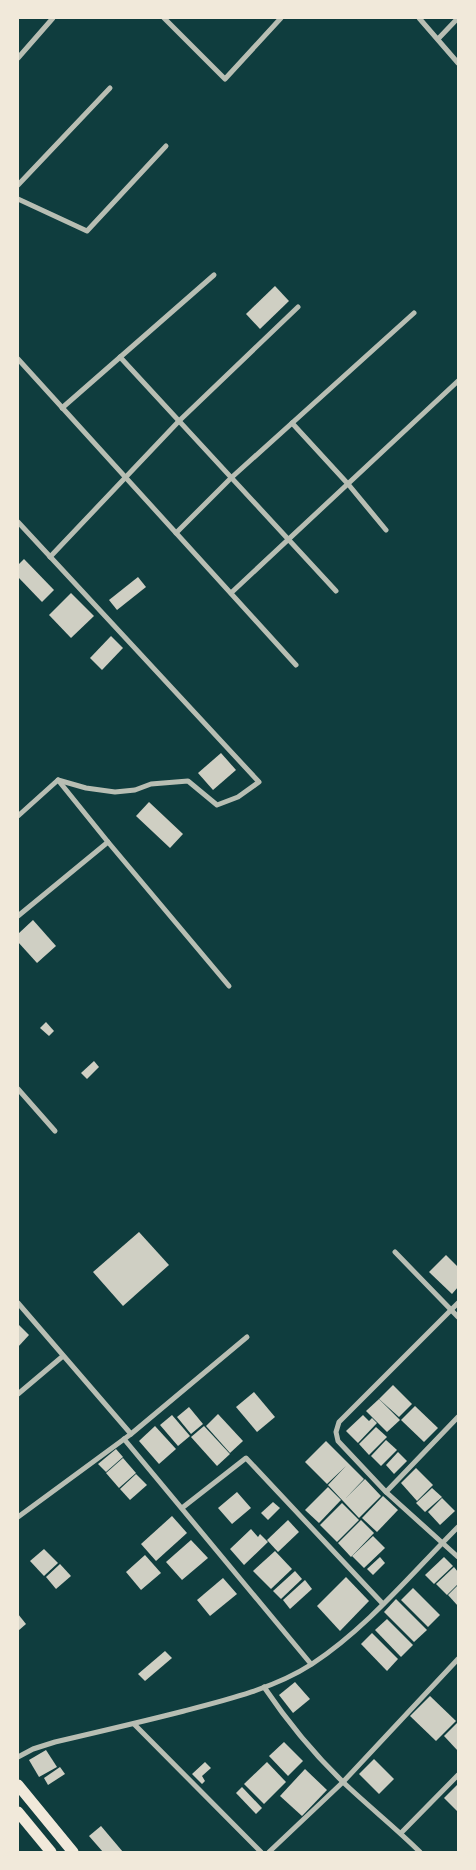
<svg xmlns="http://www.w3.org/2000/svg" width="476" height="1870" viewBox="0 0 476 1870" font-family="'DejaVu Sans',sans-serif">
<style>
.building{fill:#cfcfc3}
.lines{fill:none;stroke-linecap:round;stroke-linejoin:round}
.minor{stroke:#b8beb3;stroke-width:5}
.primary{stroke:#f1e9da;stroke-width:11}
</style>
<rect width="100%" height="100%" fill="#0f3d3e"/>
<g class="building">
<path d="M 275,286 L 289,301 L 260,329 L 246,314 Z"/>
<path d="M 24,559 L 54,590 L 42,602 L 18,577 L 18,565 Z"/>
<path d="M 138,577 L 146,587 L 117,610 L 109,600 Z"/>
<path d="M 71,593 L 94,616 L 71,638 L 49,615 Z"/>
<path d="M 111,636 L 123,648 L 102,670 L 90,658 Z"/>
<path d="M 221,753 L 236,770 L 213,790 L 198,773 Z"/>
<path d="M 149,802 L 183,834 L 170,848 L 136,816 Z"/>
<path d="M 33,920 L 56,946 L 37,963 L 18,942 L 18,934 Z"/>
<path d="M 46,1022 L 54,1031 L 49,1036 L 40,1028 Z"/>
<path d="M 94,1061 L 99,1067 L 87,1079 L 81,1073 Z"/>
<path d="M 139,1232 L 169,1265 L 123,1306 L 93,1272 Z"/>
<path d="M 446,1255 L 458,1267 L 458,1287 L 452,1294 L 429,1272 Z"/>
<path d="M 18,1324 L 29,1335 L 18,1347 Z"/>
<path d="M 393,1385 L 412,1404 L 399,1417 L 379,1399 Z"/>
<path d="M 254,1392 L 275,1417 L 257,1432 L 236,1407 Z"/>
<path d="M 379,1399 L 400,1420 L 387,1432 L 366,1411 Z"/>
<path d="M 415,1406 L 438,1428 L 424,1442 L 401,1420 Z"/>
<path d="M 189,1407 L 203,1424 L 191,1434 L 177,1417 Z"/>
<path d="M 218,1414 L 243,1441 L 230,1453 L 206,1426 Z"/>
<path d="M 172,1415 L 190,1436 L 178,1446 L 160,1425 Z"/>
<path d="M 363,1415 L 369,1421 L 372,1418 L 377,1423 L 358,1443 L 346,1431 Z"/>
<path d="M 155,1426 L 176,1449 L 159,1464 L 139,1441 Z"/>
<path d="M 204,1426 L 230,1454 L 217,1466 L 191,1437 Z"/>
<path d="M 376,1427 L 387,1437 L 369,1455 L 359,1444 Z"/>
<path d="M 386,1440 L 397,1450 L 381,1466 L 371,1456 Z"/>
<path d="M 326,1441 L 364,1479 L 345,1499 L 365,1479 L 381,1496 L 359,1518 L 328,1485 L 346,1466 L 327,1484 L 305,1462 Z"/>
<path d="M 116,1449 L 123,1457 L 106,1472 L 98,1464 Z"/>
<path d="M 398,1452 L 407,1461 L 394,1474 L 386,1465 Z"/>
<path d="M 123,1458 L 136,1473 L 119,1488 L 106,1473 Z"/>
<path d="M 416,1468 L 433,1485 L 417,1501 L 401,1483 Z"/>
<path d="M 136,1474 L 147,1485 L 130,1500 L 120,1489 Z"/>
<path d="M 328,1487 L 341,1500 L 319,1523 L 305,1510 Z"/>
<path d="M 432,1488 L 442,1497 L 425,1512 L 416,1503 Z"/>
<path d="M 237,1492 L 251,1508 L 232,1524 L 218,1508 Z"/>
<path d="M 383,1496 L 398,1510 L 377,1532 L 362,1518 Z"/>
<path d="M 442,1498 L 455,1511 L 440,1525 L 428,1512 Z"/>
<path d="M 273,1502 L 280,1508 L 268,1520 L 261,1513 Z"/>
<path d="M 342,1503 L 359,1520 L 337,1542 L 320,1525 Z"/>
<path d="M 172,1516 L 187,1533 L 156,1561 L 141,1544 Z"/>
<path d="M 288,1520 L 299,1532 L 278,1552 L 267,1540 Z"/>
<path d="M 361,1520 L 374,1533 L 351,1557 L 338,1543 Z"/>
<path d="M 251,1529 L 258,1537 L 260,1534 L 268,1542 L 244,1565 L 230,1549 Z"/>
<path d="M 373,1536 L 385,1548 L 364,1568 L 352,1556 Z"/>
<path d="M 191,1540 L 208,1558 L 182,1580 L 166,1562 Z"/>
<path d="M 44,1549 L 58,1563 L 44,1576 L 30,1561 Z"/>
<path d="M 275,1551 L 292,1569 L 271,1589 L 253,1571 Z"/>
<path d="M 145,1555 L 161,1573 L 141,1590 L 126,1572 Z"/>
<path d="M 380,1557 L 385,1563 L 373,1575 L 367,1569 Z"/>
<path d="M 444,1557 L 453,1566 L 434,1584 L 425,1575 Z"/>
<path d="M 60,1564 L 71,1576 L 56,1589 L 46,1577 Z"/>
<path d="M 454,1567 L 458,1572 L 458,1584 L 447,1595 L 436,1584 Z"/>
<path d="M 295,1571 L 302,1579 L 281,1599 L 273,1591 Z"/>
<path d="M 346,1577 L 369,1601 L 340,1631 L 317,1606 Z"/>
<path d="M 223,1578 L 237,1594 L 210,1616 L 197,1600 Z"/>
<path d="M 305,1580 L 312,1589 L 290,1609 L 283,1600 Z"/>
<path d="M 458,1585 L 458,1606 L 448,1595 Z"/>
<path d="M 413,1588 L 440,1615 L 428,1627 L 401,1600 Z"/>
<path d="M 396,1599 L 427,1630 L 414,1642 L 384,1612 Z"/>
<path d="M 18,1614 L 26,1624 L 18,1631 Z"/>
<path d="M 387,1619 L 413,1645 L 401,1657 L 375,1630 Z"/>
<path d="M 372,1633 L 398,1659 L 387,1671 L 361,1644 Z"/>
<path d="M 165,1651 L 172,1658 L 145,1681 L 138,1674 Z"/>
<path d="M 295,1682 L 310,1699 L 293,1713 L 279,1695 Z"/>
<path d="M 430,1696 L 456,1721 L 436,1741 L 410,1716 Z"/>
<path d="M 458,1722 L 458,1751 L 444,1736 Z"/>
<path d="M 284,1742 L 303,1761 L 288,1776 L 269,1756 Z"/>
<path d="M 46,1750 L 57,1767 L 39,1777 L 29,1760 Z"/>
<path d="M 374,1759 L 394,1779 L 379,1794 L 359,1774 Z"/>
<path d="M 205,1762 L 211,1768 L 202,1776 L 205,1781 L 202,1784 L 192,1774 Z"/>
<path d="M 267,1762 L 286,1782 L 264,1804 L 244,1784 Z"/>
<path d="M 60,1767 L 65,1774 L 48,1785 L 44,1778 Z"/>
<path d="M 305,1769 L 327,1790 L 302,1816 L 280,1796 Z"/>
<path d="M 458,1784 L 458,1812 L 444,1798 Z"/>
<path d="M 242,1787 L 262,1808 L 256,1814 L 236,1793 Z"/>
<path d="M 101,1826 L 123,1852 L 103,1852 L 89,1836 Z"/>
</g>
<g class="lines">
<g class="minor">
<path d="M 164,18 L 225,79 L 281,18"/>
<path d="M 419,18 L 458,63"/>
<path d="M 438,39 L 458,18"/>
<path d="M 18,58 L 53,18"/>
<path d="M 18,185 L 110,88"/>
<path d="M 18,199 L 87,231 L 166,146"/>
<path d="M 120,357 L 336,591"/>
<path d="M 18,359 L 296,665"/>
<path d="M 62,408 L 214,275"/>
<path d="M 292,423 L 348,484 L 386,530"/>
<path d="M 18,522 L 259,782 L 238,797 L 217,805 L 188,781 L 151,784 L 135,790 L 115,792 L 86,788 L 58,780"/>
<path d="M 176,533 L 231,478 L 414,313"/>
<path d="M 50,557 L 179,421 L 298,307"/>
<path d="M 231,593 L 458,381"/>
<path d="M 18,816 L 58,780 L 108,842"/>
<path d="M 18,916 L 108,842 L 229,986"/>
<path d="M 18,1089 L 55,1131"/>
<path d="M 395,1252 L 458,1317"/>
<path d="M 18,1303 L 131,1434"/>
<path d="M 458,1303 L 339,1422 L 336,1432 L 338,1441 L 386,1492 L 458,1557"/>
<path d="M 18,1394 L 63,1356"/>
<path d="M 124,1439 L 311,1664"/>
<path d="M 386,1492 L 458,1417"/>
<path d="M 182,1508 L 246,1458 L 383,1604"/>
<path d="M 18,1517 L 131,1434 L 247,1337"/>
<path d="M 264,1687 C 287,1721 313,1753 343,1782 C 368,1806 396,1828 420,1852"/>
<path d="M 134,1724 L 261,1852"/>
<path d="M 18,1757 L 33,1749 L 55,1742 C 98,1732 141,1722 184,1711 C 227,1700 275,1688 312,1664 C 367,1628 412,1573 458,1527"/>
<path d="M 401,1833 L 458,1775"/>
<path d="M 269,1852 L 343,1782 L 458,1659"/>
</g>
<g class="primary">
<path d="M 18,1785 L 73,1852"/>
<path d="M 18,1812 L 51,1852"/>
</g>
</g>
<rect width="476" height="1870" fill="none" stroke="#f1e9da" stroke-width="38"/>
</svg>
